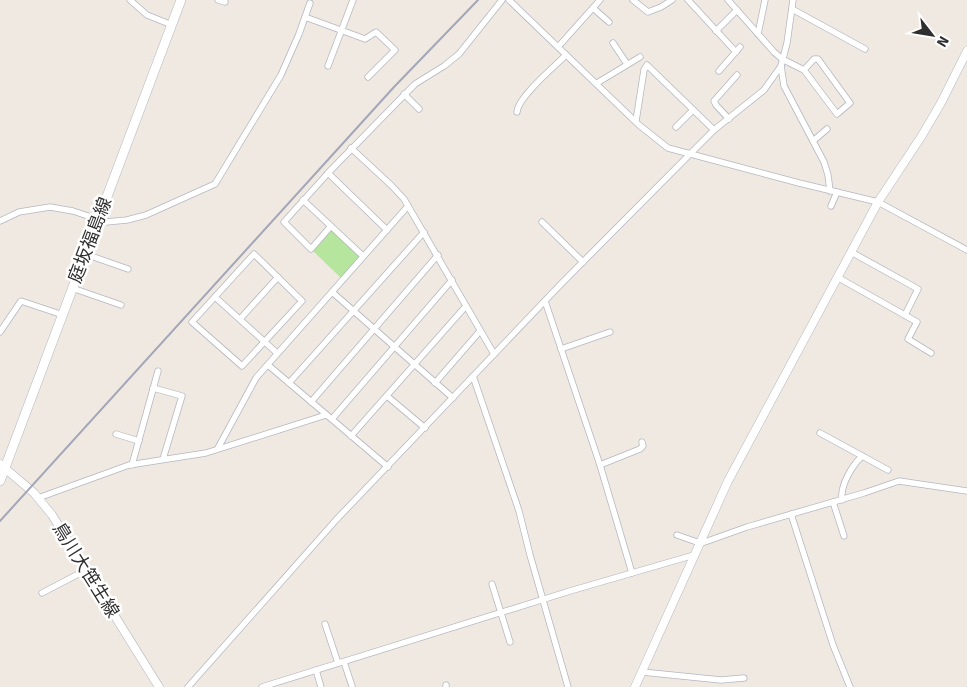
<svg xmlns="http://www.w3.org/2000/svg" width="967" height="687" viewBox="0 0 967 687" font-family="Signika,'Noto Sans JP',sans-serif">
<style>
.green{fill:#b6e59e}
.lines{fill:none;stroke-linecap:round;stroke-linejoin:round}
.minor-casing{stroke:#b4b7c1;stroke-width:7}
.tertiary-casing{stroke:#b4b7c1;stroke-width:9}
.secondary-casing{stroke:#b4b7c1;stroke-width:10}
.minor{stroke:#fff;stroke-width:5.5}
.tertiary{stroke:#fff;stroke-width:8}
.secondary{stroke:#fff;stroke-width:9}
.rail{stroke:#a3a6b8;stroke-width:2}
.labels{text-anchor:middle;stroke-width:5;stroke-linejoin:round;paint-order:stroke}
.street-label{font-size:18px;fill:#2e2e2e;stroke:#fff}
</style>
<rect width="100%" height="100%" fill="#efe9e1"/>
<path class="green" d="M 331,228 L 361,256 L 342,279 L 312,250 Z"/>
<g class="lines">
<defs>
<g id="minor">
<path d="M 130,0 L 147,15 L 172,25"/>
<path d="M 218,0 L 225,2"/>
<path d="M 509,0 L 639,125 L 668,148 L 799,183 L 878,202 L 967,250"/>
<path d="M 633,0 L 648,12 L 661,7 L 672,0"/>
<path d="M 688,0 L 736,52"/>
<path d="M 728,0 L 774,52 L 782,59 L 804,70 L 837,114 L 850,103 L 818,59 L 814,59 L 804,70"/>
<path d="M 793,0 L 787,43 L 781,66 L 784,86 L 824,162 L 828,175 L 830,191"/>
<path d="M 593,8 L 609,22"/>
<path d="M 792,9 L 865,49"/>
<path d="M 305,17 L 365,39 L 376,32 L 395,50 L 368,77"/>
<path d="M 716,31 L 737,10"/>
<path d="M 758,34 L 765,0"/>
<path d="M 613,43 L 627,64"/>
<path d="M 558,47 L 600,0"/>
<path d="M 328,66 L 353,0"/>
<path d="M 719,71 L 740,47"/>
<path d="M 597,83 L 640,57"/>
<path d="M 404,94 L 419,109"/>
<path d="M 517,112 C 518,97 555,66 566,55"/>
<path d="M 729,119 L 716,105 L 714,101 L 737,75"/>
<path d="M 636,121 L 644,70 L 647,65 L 714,130"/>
<path d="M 676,127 L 693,110"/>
<path d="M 813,141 L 827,129"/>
<path d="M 351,148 L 392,186 L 404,199 L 494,354"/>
<path d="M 328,173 L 387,230"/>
<path d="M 303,200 L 363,256"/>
<path d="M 831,206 L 837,192"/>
<path d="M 0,221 L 19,212 L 50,207 L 73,211 L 106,222 L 127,220 L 146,215 L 215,184 L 281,75 L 299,34 L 310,3"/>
<path d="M 542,222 L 583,262"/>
<path d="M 331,226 L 311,249 L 284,222 L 329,172 L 415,84 L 444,66 L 459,54 L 502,0"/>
<path d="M 851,252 L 918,289 L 905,315"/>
<path d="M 85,254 L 128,269"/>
<path d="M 254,254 L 302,301 L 242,366 L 192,322 Z"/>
<path d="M 837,277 L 917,322 L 908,339 L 931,353"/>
<path d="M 72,288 L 121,305"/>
<path d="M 332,292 L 453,398"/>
<path d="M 215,297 L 277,353"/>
<path d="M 545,301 L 600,465 L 632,573"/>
<path d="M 240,319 L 278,277"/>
<path d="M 0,332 L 21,301 L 63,315"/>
<path d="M 561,349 L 610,332"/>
<path d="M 268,365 L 388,467"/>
<path d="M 473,376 L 519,511 L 530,555 L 568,687"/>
<path d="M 289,383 L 424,232"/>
<path d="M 435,383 L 480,331"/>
<path d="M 153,388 L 182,396 L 163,459"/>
<path d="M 387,396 L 425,428"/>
<path d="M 311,402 L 438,255"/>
<path d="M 332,419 L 452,280"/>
<path d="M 820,433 L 888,470"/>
<path d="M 116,434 L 139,441"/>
<path d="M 351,436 L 466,306"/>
<path d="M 218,448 L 256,378 L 408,206"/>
<path d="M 132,465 L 158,371"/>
<path d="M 600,465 L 640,449 L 643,446 L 642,442"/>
<path d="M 38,498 L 129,465 L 206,453 L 326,415"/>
<path d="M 842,500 C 840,485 852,466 862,456"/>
<path d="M 833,502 L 844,536"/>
<path d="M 791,514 L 833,645 L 850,687"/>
<path d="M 677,535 L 697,542 L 702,543 L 747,527 L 864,493 L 899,481 L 967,491"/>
<path d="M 492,584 L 510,642"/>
<path d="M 42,593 L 86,570"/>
<path d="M 325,624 L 338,663"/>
<path d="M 344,662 L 352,686"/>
<path d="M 316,670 L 321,687"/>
<path d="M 642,672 L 721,680 L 744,678"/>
<path d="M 446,685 L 446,687"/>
<path d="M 188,687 L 336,520 L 560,285 L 695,149 L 714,130 L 764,90 L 781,66"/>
<path d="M 262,687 L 570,591 L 694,555"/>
</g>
<g id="tertiary">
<path d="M 0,464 L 34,493 L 52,515 L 159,687"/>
<path d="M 635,687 L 728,481 L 878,202 L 921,137 L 941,103 L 967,51"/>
</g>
<path id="secondary" d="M 0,481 L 181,0"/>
</defs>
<use href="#minor" class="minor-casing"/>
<use href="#tertiary" class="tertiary-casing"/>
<use href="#secondary" class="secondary-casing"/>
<use href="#minor" class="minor"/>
<use href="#tertiary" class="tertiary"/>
<use href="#secondary" class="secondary"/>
<path class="rail" d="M 0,521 L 394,87 L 478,0"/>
</g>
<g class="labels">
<g class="street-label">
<text transform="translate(90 240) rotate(-69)" y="6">庭坂福島線</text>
<text transform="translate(86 570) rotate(58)" y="6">鳥川大笹生線</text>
</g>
</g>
<g transform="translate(932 35) rotate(121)" stroke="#ffffff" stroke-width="4" paint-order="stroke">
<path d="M0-4L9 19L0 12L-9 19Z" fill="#2e2e2e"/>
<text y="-8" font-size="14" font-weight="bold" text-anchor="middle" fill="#2e2e2e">N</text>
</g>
</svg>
